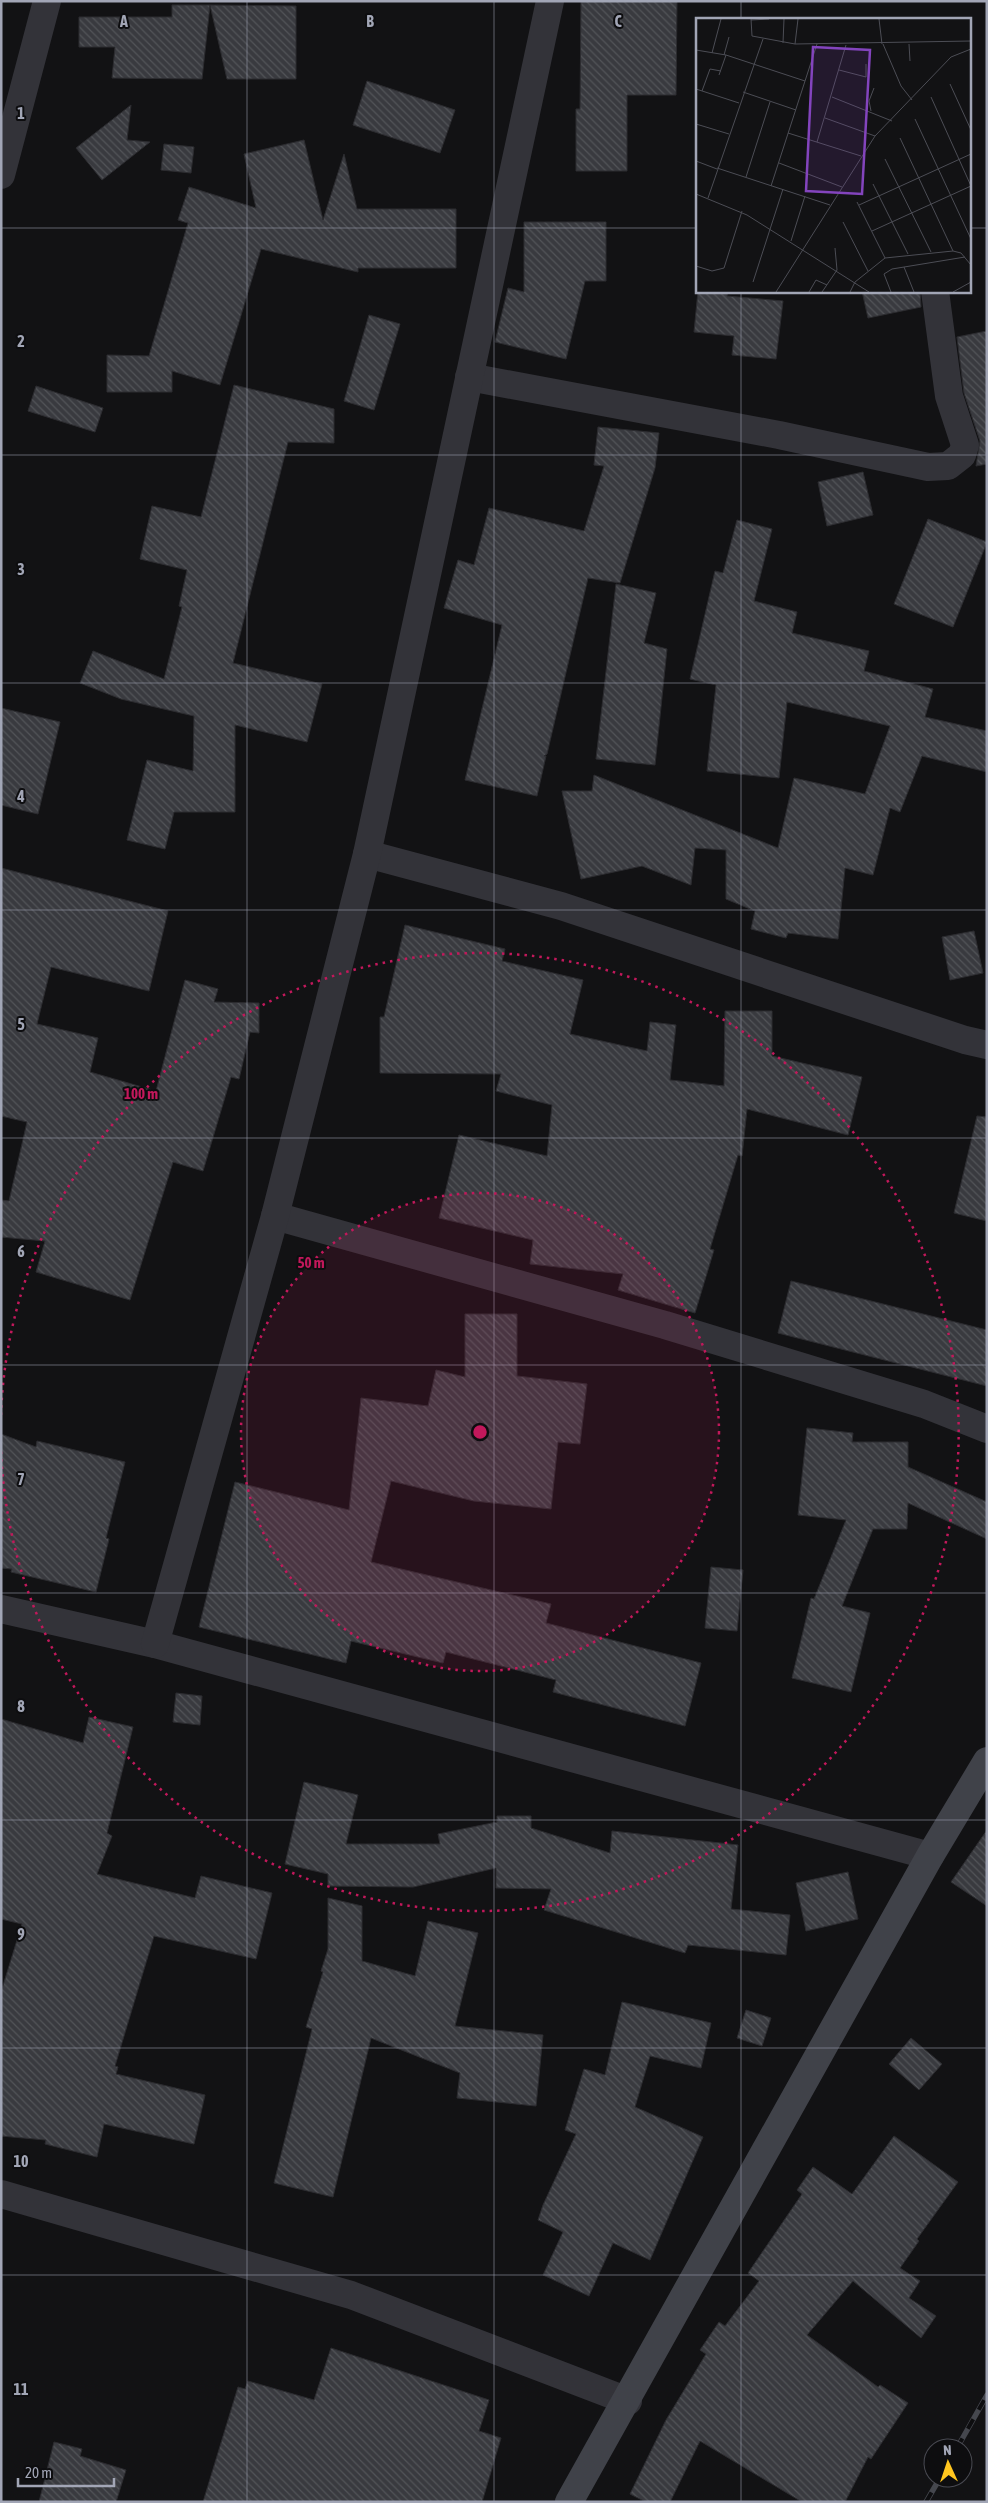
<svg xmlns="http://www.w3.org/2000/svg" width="988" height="2503" viewBox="0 0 988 2503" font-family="'Asap Condensed',sans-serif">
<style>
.building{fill:url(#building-back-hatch);stroke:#2c2c30}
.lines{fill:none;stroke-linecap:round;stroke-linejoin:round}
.street{stroke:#333339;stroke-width:28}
.secondary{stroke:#404249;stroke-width:28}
.rail-casing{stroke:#45474e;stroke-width:5.5}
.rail{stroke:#0d0d0f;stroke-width:4;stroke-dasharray:11;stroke-linecap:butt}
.grid{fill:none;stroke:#a2a6b6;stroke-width:1;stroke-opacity:0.55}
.ring{fill:none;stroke:#c2185b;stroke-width:2.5;stroke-dasharray:2.5 5}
.inset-road{fill:none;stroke:#4c4d55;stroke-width:1}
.view{fill:#8344bd;fill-opacity:0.15;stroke:#8344bd;stroke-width:2.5}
.inset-edge{fill:none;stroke:#a2a6b6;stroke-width:2.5}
.grid-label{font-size:16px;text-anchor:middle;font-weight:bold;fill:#a2a6b6;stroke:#0d0d0f;stroke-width:4;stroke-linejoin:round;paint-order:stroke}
.centre{fill:#c2185b;stroke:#0d0d0f;stroke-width:2.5}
.ring-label{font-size:15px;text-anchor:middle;font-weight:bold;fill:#c2185b;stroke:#0d0d0f;stroke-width:4;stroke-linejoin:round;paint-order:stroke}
</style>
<defs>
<pattern id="building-back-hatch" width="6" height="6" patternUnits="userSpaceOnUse" patternTransform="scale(1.25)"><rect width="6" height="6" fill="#393a3f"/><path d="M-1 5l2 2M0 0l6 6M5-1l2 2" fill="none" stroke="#525458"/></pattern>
</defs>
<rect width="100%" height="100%" fill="#121214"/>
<g class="building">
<path d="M 581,1 L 677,1 L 676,95 L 627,95 L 627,171 L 576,171 L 576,109 L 580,109 Z"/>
<path d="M 172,5 L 210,5 L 202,79 L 112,78 L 115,47 L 79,47 L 79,17 L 172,17 Z"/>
<path d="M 210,5 L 296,6 L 296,79 L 227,79 Z"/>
<path d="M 367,81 L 455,110 L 440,153 L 353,125 Z"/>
<path d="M 131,105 L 127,140 L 150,142 L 102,180 L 76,148 Z"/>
<path d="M 304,140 L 323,220 L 344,154 L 357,209 L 456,209 L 456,268 L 358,268 L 358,272 L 261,249 L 220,385 L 172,371 L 172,392 L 107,392 L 107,355 L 149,356 L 188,223 L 178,220 L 189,187 L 256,208 L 244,154 Z"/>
<path d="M 164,144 L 194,147 L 191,173 L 161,170 Z"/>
<path d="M 524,222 L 606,222 L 606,281 L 585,281 L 566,359 L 495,342 L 508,288 L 524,292 Z"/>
<path d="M 698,291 L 728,291 L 727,296 L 783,301 L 776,359 L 732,355 L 734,336 L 694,332 Z"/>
<path d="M 862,291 L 920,291 L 921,307 L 868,318 Z"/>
<path d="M 369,315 L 400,324 L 374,410 L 344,401 Z"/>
<path d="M 987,331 L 987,464 L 976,466 L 980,441 L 964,393 L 957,337 Z"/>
<path d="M 234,385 L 334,409 L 334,443 L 288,442 L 233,663 L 322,684 L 307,742 L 235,725 L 235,812 L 174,812 L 165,849 L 127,840 L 147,760 L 193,771 L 194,716 L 121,699 L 80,683 L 93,651 L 164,679 L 182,607 L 179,606 L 187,570 L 140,559 L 152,506 L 201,517 Z"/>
<path d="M 36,386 L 103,408 L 95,432 L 28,411 Z"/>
<path d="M 598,427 L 659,433 L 655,468 L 620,583 L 588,578 L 547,754 L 544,756 L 546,756 L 537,796 L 465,780 L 502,625 L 444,608 L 458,560 L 474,565 L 489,508 L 584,531 L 604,466 L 594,465 Z"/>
<path d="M 863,472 L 873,515 L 827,526 L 818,482 Z"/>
<path d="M 928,519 L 987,542 L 953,627 L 894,604 Z"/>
<path d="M 737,520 L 772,529 L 754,601 L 797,612 L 792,633 L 869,651 L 864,671 L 933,689 L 925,717 L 987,731 L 987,772 L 922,756 L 900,812 L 890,808 L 873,875 L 845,868 L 838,939 L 788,933 L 786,938 L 751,929 L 755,911 L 726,899 L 726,850 L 695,848 L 691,885 L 642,866 L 581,879 L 562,791 L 592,791 L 594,775 L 778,848 L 794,778 L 865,794 L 890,726 L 787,702 L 779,778 L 707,771 L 716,685 L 690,679 L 715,571 L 723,573 Z"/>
<path d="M 616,584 L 656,593 L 644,643 L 667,649 L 655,765 L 596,759 Z"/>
<path d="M 1,708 L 60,722 L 38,814 L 1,805 Z"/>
<path d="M 1,868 L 168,911 L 149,991 L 51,967 L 37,1024 L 98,1038 L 90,1072 L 156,1091 L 185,980 L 218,989 L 214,1002 L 259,1003 L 259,1033 L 250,1032 L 239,1079 L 231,1077 L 203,1171 L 173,1162 L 130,1300 L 36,1272 L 45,1241 L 1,1237 L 1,1200 L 9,1201 L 27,1122 L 1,1116 Z"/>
<path d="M 405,925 L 505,949 L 502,961 L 583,980 L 570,1034 L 647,1051 L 650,1022 L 676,1025 L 670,1080 L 724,1086 L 725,1011 L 772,1011 L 772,1056 L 862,1077 L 848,1135 L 747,1109 L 742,1156 L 738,1155 L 710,1249 L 714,1250 L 695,1313 L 618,1290 L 623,1274 L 530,1264 L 533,1240 L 439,1218 L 459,1135 L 547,1156 L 552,1105 L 496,1091 L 501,1074 L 380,1073 L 380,1017 L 384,1017 Z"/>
<path d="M 974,931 L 983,973 L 950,980 L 942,937 Z"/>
<path d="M 977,1116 L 987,1117 L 987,1221 L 954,1213 Z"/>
<path d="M 791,1281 L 987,1330 L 987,1386 L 778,1333 Z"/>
<path d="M 465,1314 L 517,1314 L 517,1376 L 587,1384 L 580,1444 L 558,1442 L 551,1509 L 474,1501 L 391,1481 L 371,1562 L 551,1604 L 546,1623 L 701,1663 L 685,1726 L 553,1692 L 556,1680 L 446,1652 L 443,1663 L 351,1641 L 346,1663 L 199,1627 L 235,1482 L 349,1510 L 361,1398 L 428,1406 L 436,1370 L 465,1377 Z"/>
<path d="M 807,1428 L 853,1433 L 852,1442 L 908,1442 L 908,1467 L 987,1502 L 987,1539 L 908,1503 L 907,1529 L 873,1529 L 842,1606 L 870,1613 L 851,1692 L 792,1678 L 811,1598 L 814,1599 L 846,1520 L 798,1515 Z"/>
<path d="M 1,1434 L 36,1447 L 37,1441 L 125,1462 L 106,1538 L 109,1539 L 96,1592 L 11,1572 L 12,1569 L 1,1568 Z"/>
<path d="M 711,1567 L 743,1570 L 737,1631 L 705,1628 Z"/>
<path d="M 176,1693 L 202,1696 L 200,1725 L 173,1722 Z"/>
<path d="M 89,1717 L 133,1727 L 107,1833 L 112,1836 L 97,1874 L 195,1898 L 201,1876 L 272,1893 L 256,1959 L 154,1936 L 115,2066 L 118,2067 L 116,2074 L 205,2095 L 194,2144 L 104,2124 L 97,2157 L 45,2144 L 46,2140 L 1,2136 L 1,1992 L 22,1924 L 1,1919 L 1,1719 L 83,1743 Z"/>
<path d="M 304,1782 L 358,1795 L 346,1844 L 440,1844 L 438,1834 L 497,1822 L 497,1816 L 531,1816 L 531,1828 L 610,1853 L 612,1831 L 738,1845 L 731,1909 L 790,1915 L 786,1955 L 688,1945 L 685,1953 L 544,1910 L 551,1889 L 496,1888 L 496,1868 L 413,1887 L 328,1886 L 328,1874 L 285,1864 Z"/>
<path d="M 987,1830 L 987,1906 L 951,1882 Z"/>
<path d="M 848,1872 L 858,1919 L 806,1931 L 796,1883 Z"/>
<path d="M 328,1898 L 362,1906 L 362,1961 L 415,1976 L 428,1921 L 478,1933 L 455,2026 L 543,2035 L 536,2106 L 457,2098 L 460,2073 L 371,2038 L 333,2197 L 274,2183 L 312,2029 L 306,2027 L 323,1972 L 321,1971 L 328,1949 Z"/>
<path d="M 622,2002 L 711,2023 L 701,2068 L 650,2056 L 635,2107 L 703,2137 L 650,2260 L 613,2243 L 589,2296 L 543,2275 L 563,2232 L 538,2220 L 543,2205 L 576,2134 L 565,2130 L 584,2069 L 605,2075 Z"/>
<path d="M 746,2010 L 771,2018 L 762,2046 L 737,2038 Z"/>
<path d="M 911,2038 L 942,2064 L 919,2090 L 889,2064 Z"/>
<path d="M 894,2136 L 958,2182 L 917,2239 L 919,2241 L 900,2268 L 920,2281 L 909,2298 L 936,2316 L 921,2338 L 853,2281 L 807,2335 L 878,2387 L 880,2385 L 908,2403 L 871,2459 L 868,2457 L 845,2502 L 802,2502 L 700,2441 L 670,2502 L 646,2502 L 630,2494 L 666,2420 L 706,2354 L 700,2350 L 719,2322 L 725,2326 L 759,2281 L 748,2273 L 802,2194 L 797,2190 L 813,2167 L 852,2194 Z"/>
<path d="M 331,2348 L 489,2400 L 479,2431 L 501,2438 L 482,2502 L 203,2502 L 238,2387 L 245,2389 L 248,2381 L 314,2400 Z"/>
<path d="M 54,2442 L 82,2449 L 80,2456 L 126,2470 L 116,2502 L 39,2502 Z"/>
</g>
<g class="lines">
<g class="street">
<path d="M 1,175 L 47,1"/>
<path d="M 469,377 L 779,435 L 928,467 L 948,466 L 962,455 L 965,445 L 949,396 L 935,291"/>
<path d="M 367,854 L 561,906 L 965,1040 L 987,1045"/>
<path d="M 275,1216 L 665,1325 L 924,1404 L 987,1429"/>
<path d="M 1,1609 L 155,1644 L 930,1856"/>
<path d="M 155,1644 L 275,1216 L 367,854 L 550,1"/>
<path d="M 1,2194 L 351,2295 L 628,2401"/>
</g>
<path class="secondary" d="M 569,2502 L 930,1856 L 987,1761"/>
<defs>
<g id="rail">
<path d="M 957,2448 L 987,2395"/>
<path d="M 926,2502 L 940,2478"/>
</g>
</defs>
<use href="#rail" class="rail-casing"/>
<use href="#rail" class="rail"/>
</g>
<path class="grid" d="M 247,1 L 247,2502M 494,1 L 494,2502M 741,1 L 741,19M 1,228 L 697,228M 969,228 L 987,228M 741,291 L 741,2502M 1,455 L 987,455M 1,683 L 987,683M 1,910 L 987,910M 1,1138 L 987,1138M 1,1365 L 987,1365M 1,1593 L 987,1593M 1,1820 L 987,1820M 1,2048 L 987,2048M 1,2275 L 987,2275"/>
<circle cx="480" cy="1432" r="239" fill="#c2185b" fill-opacity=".12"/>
<g class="ring">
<circle cx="480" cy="1432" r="239"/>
<path d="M1 1415A479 479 0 1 1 1 1449"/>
</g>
<g transform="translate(696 18)">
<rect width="275" height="275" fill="#121214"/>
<path class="inset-road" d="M 55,1 L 56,18 L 99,26 L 275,23M 183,1 L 186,26M 55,2 L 73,1M 87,25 L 88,1M 99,26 L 102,1M 187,26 L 205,68 L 216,82M 213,26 L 214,43M 0,32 L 30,37 L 109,63M 16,35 L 25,1M 28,37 L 33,19M 143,52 L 170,59 L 170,46M 23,57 L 30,37M 254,66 L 275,112M 0,71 L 43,85M 6,73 L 14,51 L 25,53M 47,74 L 100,92M 136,79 L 196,103M 175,93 L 173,83 L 178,70M 129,100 L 179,118M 219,101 L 275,221M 0,106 L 33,116M 92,115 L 165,138M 204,120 L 257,233M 121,124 L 150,27M 189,141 L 235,234M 0,143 L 21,151M 83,145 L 146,169M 21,150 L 134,187M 50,159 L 74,84M 177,166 L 212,236M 75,168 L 121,26M 0,176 L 51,197 L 173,274M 12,180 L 67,21M 161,184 L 189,240M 163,187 L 275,136M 147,204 L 172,253M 176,213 L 275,168 L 235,79M 95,223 L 109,178M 0,248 L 16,253 L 28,250 L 46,193M 208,249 L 218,274M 57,264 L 87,171M 80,274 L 179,118 L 255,39 L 275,31M 113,274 L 120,262 L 131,267M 126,274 L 141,252 L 139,230M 154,274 L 159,264 L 189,240 L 257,233 L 265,235 L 275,247M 195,274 L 188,256 L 196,251 L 269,239M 257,274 L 275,264"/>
<path class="view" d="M 117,29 L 174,32 L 166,176 L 110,173 Z"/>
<rect width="275" height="275" class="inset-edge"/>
</g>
<g class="grid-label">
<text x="124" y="27">A</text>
<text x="370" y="27">B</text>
<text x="618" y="27">C</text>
<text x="21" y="119">1</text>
<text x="21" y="347">2</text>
<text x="21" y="575">3</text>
<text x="21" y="802">4</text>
<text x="21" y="1030">5</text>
<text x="21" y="1257">6</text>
<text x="21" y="1485">7</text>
<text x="21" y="1712">8</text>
<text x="21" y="1940">9</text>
<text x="21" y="2167">10</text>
<text x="21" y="2395">11</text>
</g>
<circle cx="480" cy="1432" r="8" class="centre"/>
<g class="ring-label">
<text x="141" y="1099">100 m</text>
<text x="311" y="1268">50 m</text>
</g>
<rect width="988" height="2503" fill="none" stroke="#a2a6b6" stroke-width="5"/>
<g transform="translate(948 2463) rotate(357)"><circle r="24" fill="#0d0d0f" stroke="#494a52"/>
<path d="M0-4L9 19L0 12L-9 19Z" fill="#ffc61f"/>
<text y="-8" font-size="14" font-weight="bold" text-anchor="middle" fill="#a2a6b6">N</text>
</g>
<path d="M18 2478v8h96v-8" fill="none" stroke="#a2a6b6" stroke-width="2.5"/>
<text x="25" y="2478" font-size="15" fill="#a2a6b6" stroke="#0d0d0f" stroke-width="4" paint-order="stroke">20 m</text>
</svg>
